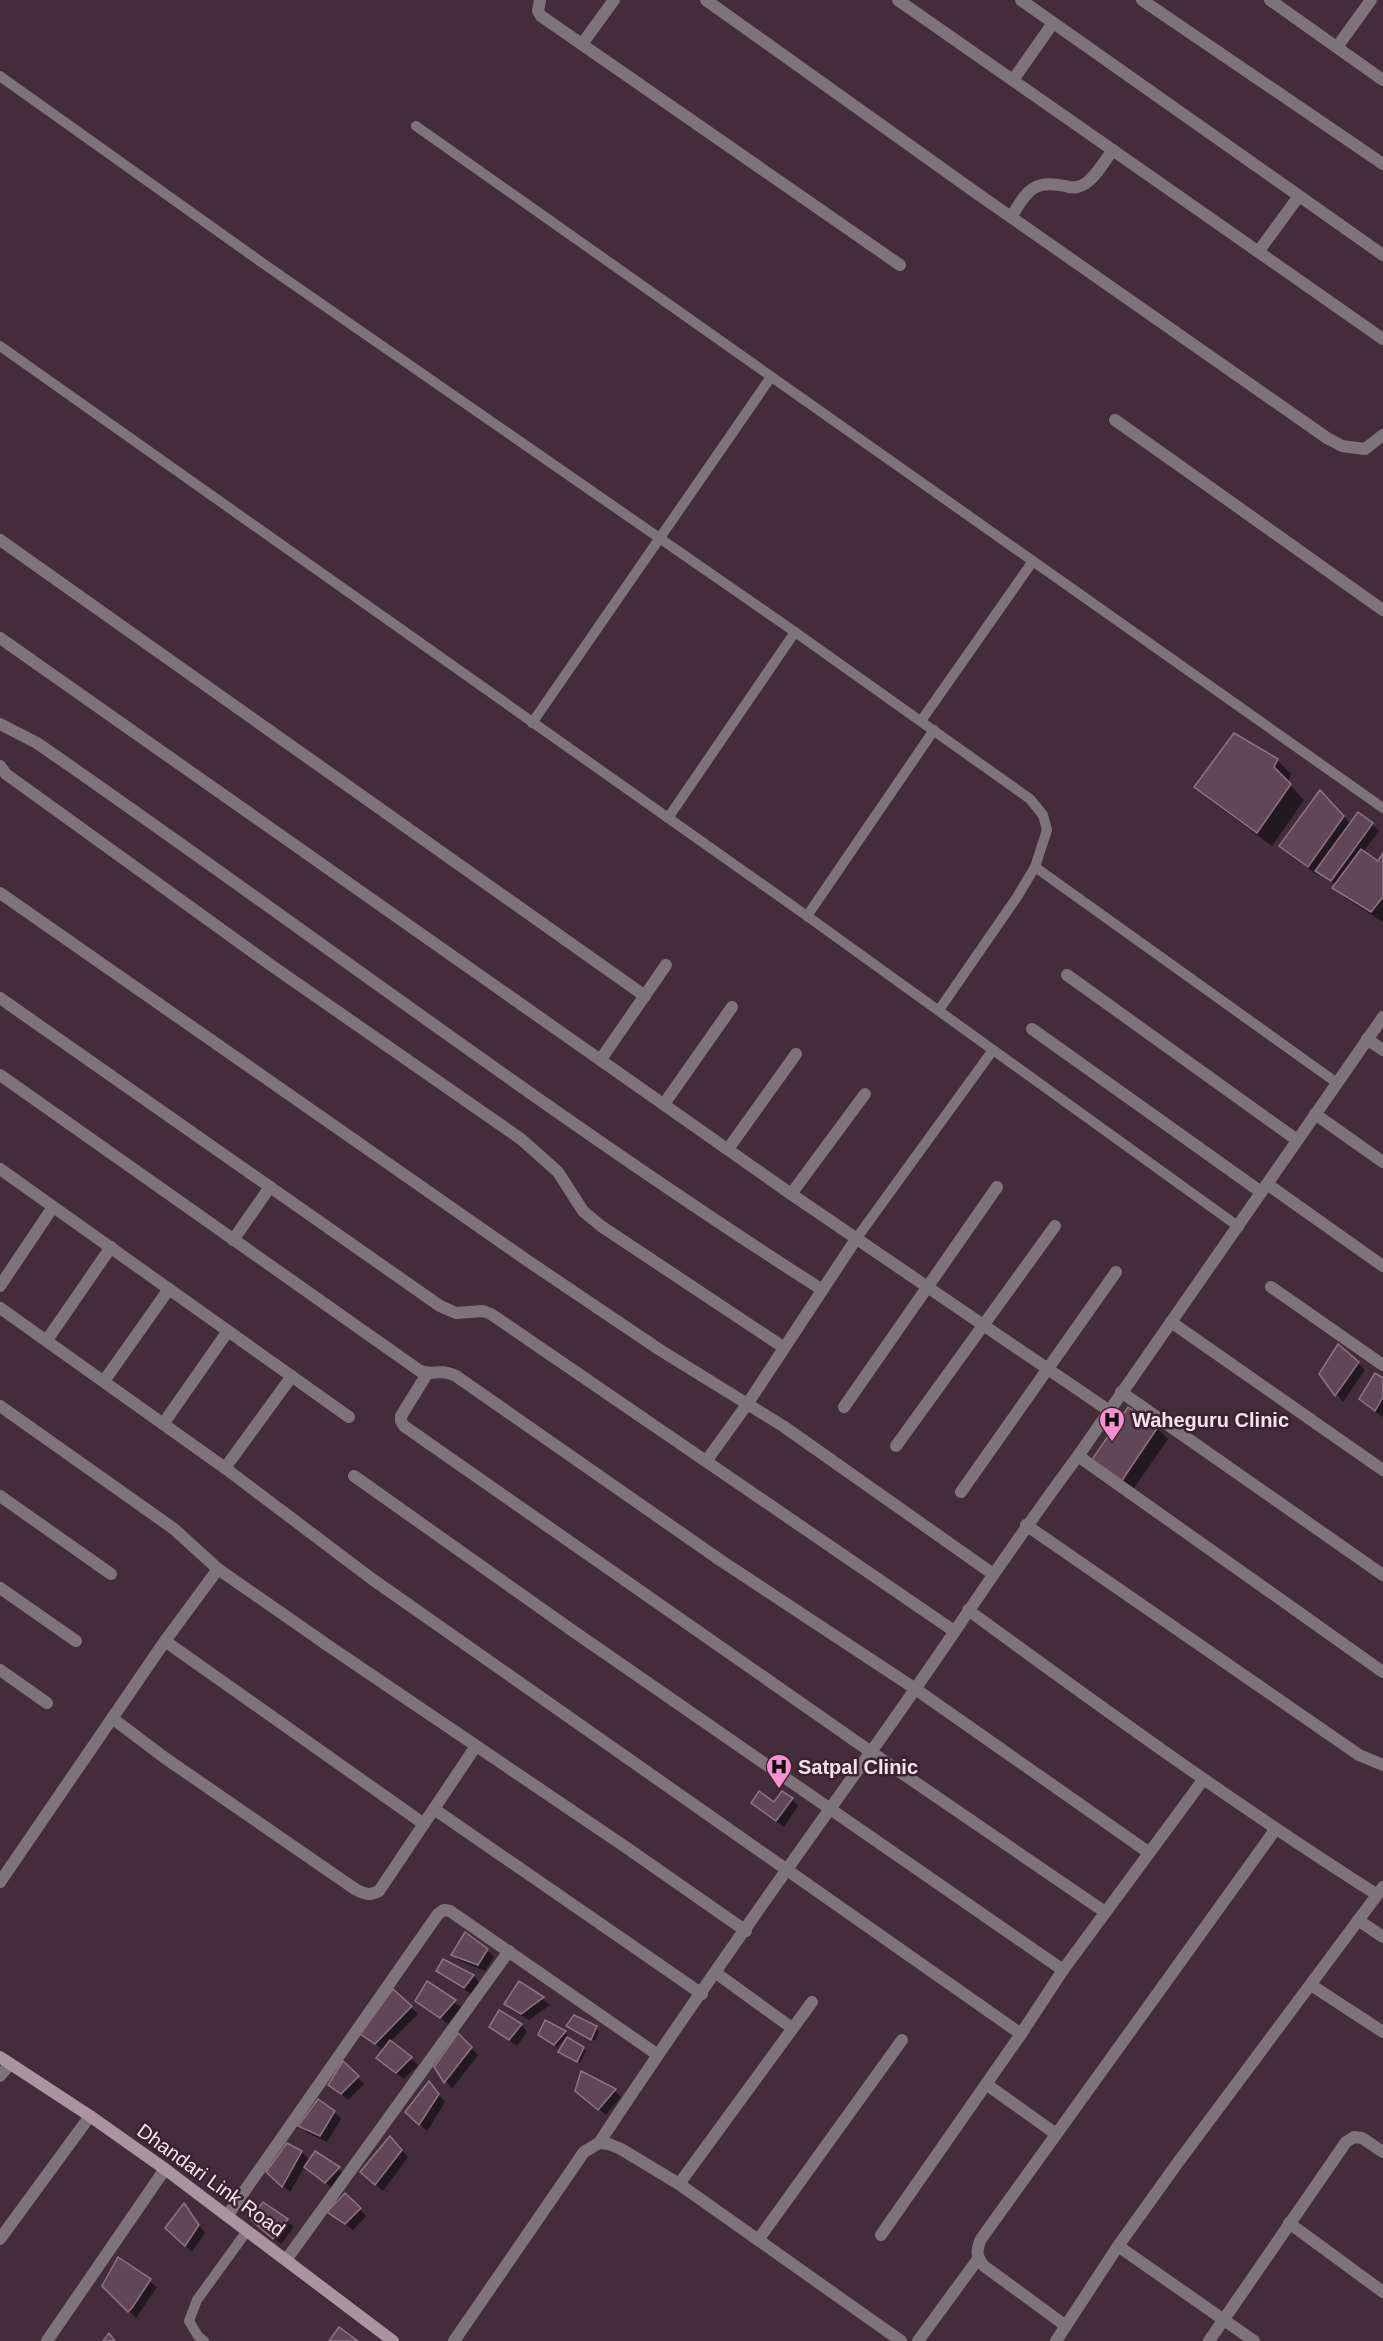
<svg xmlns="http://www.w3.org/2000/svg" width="1383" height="2341" viewBox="0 0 1383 2341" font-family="Arial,sans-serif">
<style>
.shadow{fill:#0007}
.building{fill:#5f4755;stroke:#8e7483;stroke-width:1.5}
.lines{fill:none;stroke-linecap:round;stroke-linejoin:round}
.lane{stroke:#7f737a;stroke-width:10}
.street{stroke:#7f737a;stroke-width:12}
.secondary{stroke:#a995a0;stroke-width:12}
.labels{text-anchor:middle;stroke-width:5;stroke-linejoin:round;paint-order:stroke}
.poi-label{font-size:20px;font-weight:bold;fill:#f3e4ec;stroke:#392330;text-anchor:start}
.street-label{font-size:20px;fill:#f3e4ec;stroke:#392330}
</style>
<rect width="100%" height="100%" fill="#432d3a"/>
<g class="shadow">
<path d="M 1277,760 L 1291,774 L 1288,783 L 1304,800 L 1272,846 L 1211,801 L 1196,787 Z"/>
<path d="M 1320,792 L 1351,824 L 1372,824 L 1379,831 L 1363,852 L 1379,863 L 1383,856 L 1383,922 L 1345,898 L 1334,888 L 1336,885 L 1320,874 L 1319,876 L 1292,857 L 1281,846 Z"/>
<path d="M 1358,1363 L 1365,1370 L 1343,1402 L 1321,1374 Z"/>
<path d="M 1383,1380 L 1383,1415 L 1382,1417 L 1361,1399 Z"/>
<path d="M 1128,1409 L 1157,1428 L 1168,1439 L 1132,1491 L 1093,1461 Z"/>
<path d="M 792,1799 L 798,1806 L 784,1827 L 753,1803 L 775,1804 Z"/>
<path d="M 487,1950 L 494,1957 L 485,1971 L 460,1961 L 453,1955 Z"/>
<path d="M 443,1961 L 474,1976 L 480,1983 L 471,1994 L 445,1977 L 438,1971 Z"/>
<path d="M 427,1983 L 462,2008 L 448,2024 L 417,2001 Z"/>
<path d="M 520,1983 L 550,2005 L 529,2020 L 513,2011 L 506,2004 Z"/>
<path d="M 393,1991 L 418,2014 L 390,2042 L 418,2065 L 404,2079 L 385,2065 L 384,2051 L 362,2033 Z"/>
<path d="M 546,2022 L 568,2035 L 557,2047 L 543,2037 Z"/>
<path d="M 521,2025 L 527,2032 L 517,2046 L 491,2027 Z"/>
<path d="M 596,2028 L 599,2031 L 595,2041 L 571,2029 Z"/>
<path d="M 458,2036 L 478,2055 L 452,2089 L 436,2067 Z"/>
<path d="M 583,2048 L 586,2051 L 580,2063 L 560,2052 Z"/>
<path d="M 343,2063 L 364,2084 L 348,2100 L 330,2084 Z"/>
<path d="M 581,2073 L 615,2091 L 621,2097 L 606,2115 L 576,2091 Z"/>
<path d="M 435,2090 L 445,2102 L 427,2131 L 413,2119 Z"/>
<path d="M 334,2112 L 341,2119 L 327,2142 L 306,2132 L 300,2125 Z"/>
<path d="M 288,2145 L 302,2152 L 310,2161 L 316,2153 L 346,2175 L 333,2189 L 305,2166 L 290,2192 L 275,2179 Z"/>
<path d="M 397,2145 L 408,2157 L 383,2191 L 369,2179 Z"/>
<path d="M 345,2195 L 366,2216 L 353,2230 L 329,2212 Z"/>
<path d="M 264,2204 L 294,2227 L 281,2244 L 259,2226 Z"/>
<path d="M 184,2205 L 205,2233 L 192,2252 L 174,2235 Z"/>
<path d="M 119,2259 L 157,2287 L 136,2318 L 103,2286 Z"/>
</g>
<g class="building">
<path d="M 1234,733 L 1278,759 L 1274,767 L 1291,784 L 1257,833 L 1194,787 Z"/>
<path d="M 1320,790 L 1344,816 L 1308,867 L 1279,846 Z"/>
<path d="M 1358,812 L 1373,823 L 1331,881 L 1315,871 Z"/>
<path d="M 1361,849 L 1378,861 L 1383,853 L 1383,897 L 1371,912 L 1332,888 Z"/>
<path d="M 1338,1344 L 1359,1362 L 1335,1396 L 1319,1374 Z"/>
<path d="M 1375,1373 L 1383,1378 L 1383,1397 L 1375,1411 L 1359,1399 Z"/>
<path d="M 1128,1407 L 1158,1427 L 1121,1482 L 1091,1461 Z"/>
<path d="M 759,1791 L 774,1802 L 782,1791 L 793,1798 L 776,1821 L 751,1803 Z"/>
<path d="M 465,1932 L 488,1949 L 478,1965 L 451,1955 Z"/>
<path d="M 443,1959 L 474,1975 L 464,1988 L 436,1971 Z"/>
<path d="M 427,1981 L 456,2000 L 440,2018 L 415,2001 Z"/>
<path d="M 519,1981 L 544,1997 L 521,2014 L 504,2004 Z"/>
<path d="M 393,1989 L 412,2006 L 375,2044 L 360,2034 Z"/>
<path d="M 499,2010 L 522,2024 L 509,2040 L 489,2027 Z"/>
<path d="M 574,2015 L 597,2026 L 591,2040 L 566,2026 Z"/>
<path d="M 545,2020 L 566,2031 L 554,2045 L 538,2035 Z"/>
<path d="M 458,2033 L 472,2047 L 444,2083 L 434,2067 Z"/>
<path d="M 567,2037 L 584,2047 L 577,2062 L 558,2052 Z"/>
<path d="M 390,2040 L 412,2057 L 396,2073 L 376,2058 Z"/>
<path d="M 343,2061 L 359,2076 L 341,2094 L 328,2085 Z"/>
<path d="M 581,2071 L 616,2089 L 598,2110 L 575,2091 Z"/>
<path d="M 429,2081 L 439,2094 L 419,2125 L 405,2112 Z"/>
<path d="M 318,2099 L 335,2111 L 320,2136 L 298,2126 Z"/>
<path d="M 390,2136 L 402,2150 L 375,2185 L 360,2172 Z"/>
<path d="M 287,2143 L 302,2151 L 282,2187 L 266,2172 Z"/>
<path d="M 315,2151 L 340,2167 L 325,2183 L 304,2167 Z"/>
<path d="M 345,2193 L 361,2208 L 345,2224 L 327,2212 Z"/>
<path d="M 263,2202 L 288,2219 L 273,2239 L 250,2219 Z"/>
<path d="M 184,2203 L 199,2225 L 185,2246 L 165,2228 Z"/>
<path d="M 118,2257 L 151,2279 L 132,2308 L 128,2312 L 102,2286 Z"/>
<path d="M 339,2327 L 358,2341 L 329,2341 Z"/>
<path d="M 109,2333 L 115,2341 L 103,2341 Z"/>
</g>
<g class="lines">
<g class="lane">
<path d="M 0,76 L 261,262 L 795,632 L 1030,799 L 1043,815 L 1047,830 L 1035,867 L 1017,897 L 939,1010"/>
<path d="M 416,126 L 1383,808"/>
<path d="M 0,346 L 807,916 L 1239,1227"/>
<path d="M 921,721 L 1033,561"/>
<path d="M 532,723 L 771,377"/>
<path d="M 668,818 L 795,632"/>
<path d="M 1035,867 L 1337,1083"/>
<path d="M 807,916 L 934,730"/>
<path d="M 856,1239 L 993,1050"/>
<path d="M 204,2341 L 198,2336 L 189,2321 L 197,2300 L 247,2231"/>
</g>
<g class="street">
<path d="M 540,0 L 538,11 L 541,16 L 900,265"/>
<path d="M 706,0 L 975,192 L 1327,438 L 1342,446 L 1365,449 L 1383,435"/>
<path d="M 898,0 L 1383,339"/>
<path d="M 1021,0 L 1383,255"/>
<path d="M 1142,0 L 1383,164"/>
<path d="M 1270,0 L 1383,80"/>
<path d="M 582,44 L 614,0"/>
<path d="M 1337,47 L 1371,0"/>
<path d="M 1013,80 L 1053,23"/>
<path d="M 1011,217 C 1027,192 1032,179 1065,186 C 1071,188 1077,188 1083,185 C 1096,178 1104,161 1113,150"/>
<path d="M 1258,252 L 1299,196"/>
<path d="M 1115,420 L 1383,610"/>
<path d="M 0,540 L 645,996"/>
<path d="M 0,638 L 791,1194 L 1108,1410"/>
<path d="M 0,724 L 37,743 C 299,924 553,1118 821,1289"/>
<path d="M 0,766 L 6,774 L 275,968 L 521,1139 L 558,1172 L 583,1211 L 601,1226 L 783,1347"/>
<path d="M 0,893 L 528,1261 L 660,1350 L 783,1426 L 993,1574"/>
<path d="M 1067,975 L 1297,1140"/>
<path d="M 0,998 L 440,1306 L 456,1313 L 483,1311 L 491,1314 L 954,1631"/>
<path d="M 1032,1029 L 1261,1192"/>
<path d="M 1367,1039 L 1383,1050"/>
<path d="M 601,1059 L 666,965"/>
<path d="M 0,1075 L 420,1371 C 434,1376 441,1368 456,1376 L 720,1560 L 914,1688 L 1148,1852"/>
<path d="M 664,1104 L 732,1007"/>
<path d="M 1315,1114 L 1383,1162"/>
<path d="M 728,1149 L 796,1054"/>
<path d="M 0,1169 L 349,1417"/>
<path d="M 1267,1184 L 1383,1266"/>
<path d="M 791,1194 L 865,1094"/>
<path d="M 233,1240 L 270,1187"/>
<path d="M 0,1286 L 53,1207"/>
<path d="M 1271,1287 L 1383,1365"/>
<path d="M 0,1308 L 225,1468 L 372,1579 L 1021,2034"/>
<path d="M 1171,1322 L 1383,1470"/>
<path d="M 47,1340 L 111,1247"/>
<path d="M 427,1374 L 401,1416 L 401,1421 L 404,1426 L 871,1752 L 1105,1912"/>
<path d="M 104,1381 L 169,1289"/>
<path d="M 1121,1392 L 1383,1575"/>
<path d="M 0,1406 L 174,1529 L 218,1569 L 333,1649 L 627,1848 L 746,1931"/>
<path d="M 844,1407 L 997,1187"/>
<path d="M 163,1424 L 228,1331"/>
<path d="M 896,1446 L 1055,1226"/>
<path d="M 1078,1456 L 1383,1672"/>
<path d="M 707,1460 L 748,1403 L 856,1239"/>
<path d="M 225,1468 L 292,1376"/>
<path d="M 354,1476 L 573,1631 L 1063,1970"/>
<path d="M 961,1492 L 1116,1272"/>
<path d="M 0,1496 L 111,1574"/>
<path d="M 1026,1525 L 1359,1755 L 1383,1765"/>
<path d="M 0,1588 L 76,1641"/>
<path d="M 968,1610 C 1102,1708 1236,1805 1376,1894"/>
<path d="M 165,1641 L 424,1824"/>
<path d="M 0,1670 L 47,1703"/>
<path d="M 112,1718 L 165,1758 L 355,1889 C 364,1894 370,1896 379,1891 L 476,1746"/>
<path d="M 434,1809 L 702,1994"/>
<path d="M 0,1882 L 165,1641 L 218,1569"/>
<path d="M 1358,1920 L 1383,1937"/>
<path d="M 716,1973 L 792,2028"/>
<path d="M 1311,1985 L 1383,2032"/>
<path d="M 0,2076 L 10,2064"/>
<path d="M 986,2084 L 1056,2134"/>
<path d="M 599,2143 C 686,2011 778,1881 870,1753 C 941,1655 1005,1553 1078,1456 L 1383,1017"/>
<path d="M 679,2184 L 812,2002"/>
<path d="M 227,2216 L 438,1914 L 444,1910 L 450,1911 L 658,2055"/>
<path d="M 1289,2223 L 1383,2292"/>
<path d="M 881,2235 L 1021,2034 L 1063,1970 L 1203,1780"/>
<path d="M 0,2239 L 90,2116"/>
<path d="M 758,2240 L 902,2040"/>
<path d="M 1118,2246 L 1254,2341"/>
<path d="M 286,2260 L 509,1951"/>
<path d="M 1066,2326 L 984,2266 C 976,2256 976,2251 981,2239 L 1275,1830"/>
<path d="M 47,2341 L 165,2169"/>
<path d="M 454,2341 L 584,2152 L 599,2143 L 609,2144 L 621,2149 L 679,2184 L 901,2341"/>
<path d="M 918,2341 L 978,2259"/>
<path d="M 1056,2341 L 1118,2246 L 1179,2161 L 1383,1887"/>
<path d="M 1209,2341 L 1346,2142 L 1354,2137 L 1362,2138 L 1383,2152"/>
</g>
<path class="secondary" d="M 0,2057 L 90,2116 L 165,2169 L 393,2341"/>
</g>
<defs>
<symbol id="hospital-pin" viewBox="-11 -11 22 30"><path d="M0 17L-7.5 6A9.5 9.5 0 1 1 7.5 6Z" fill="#f690cf" stroke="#392330"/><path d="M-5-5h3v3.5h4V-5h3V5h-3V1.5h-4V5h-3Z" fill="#111"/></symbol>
</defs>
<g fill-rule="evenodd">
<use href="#hospital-pin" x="1097" y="1405" width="30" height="40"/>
<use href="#hospital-pin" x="764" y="1752" width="30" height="40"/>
</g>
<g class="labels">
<g class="poi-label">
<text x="1132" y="1427">Waheguru Clinic</text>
<text x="798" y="1774">Satpal Clinic</text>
</g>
<g class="street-label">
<text transform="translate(211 2180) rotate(36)" y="7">Dhandari Link Road</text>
</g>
</g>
</svg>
